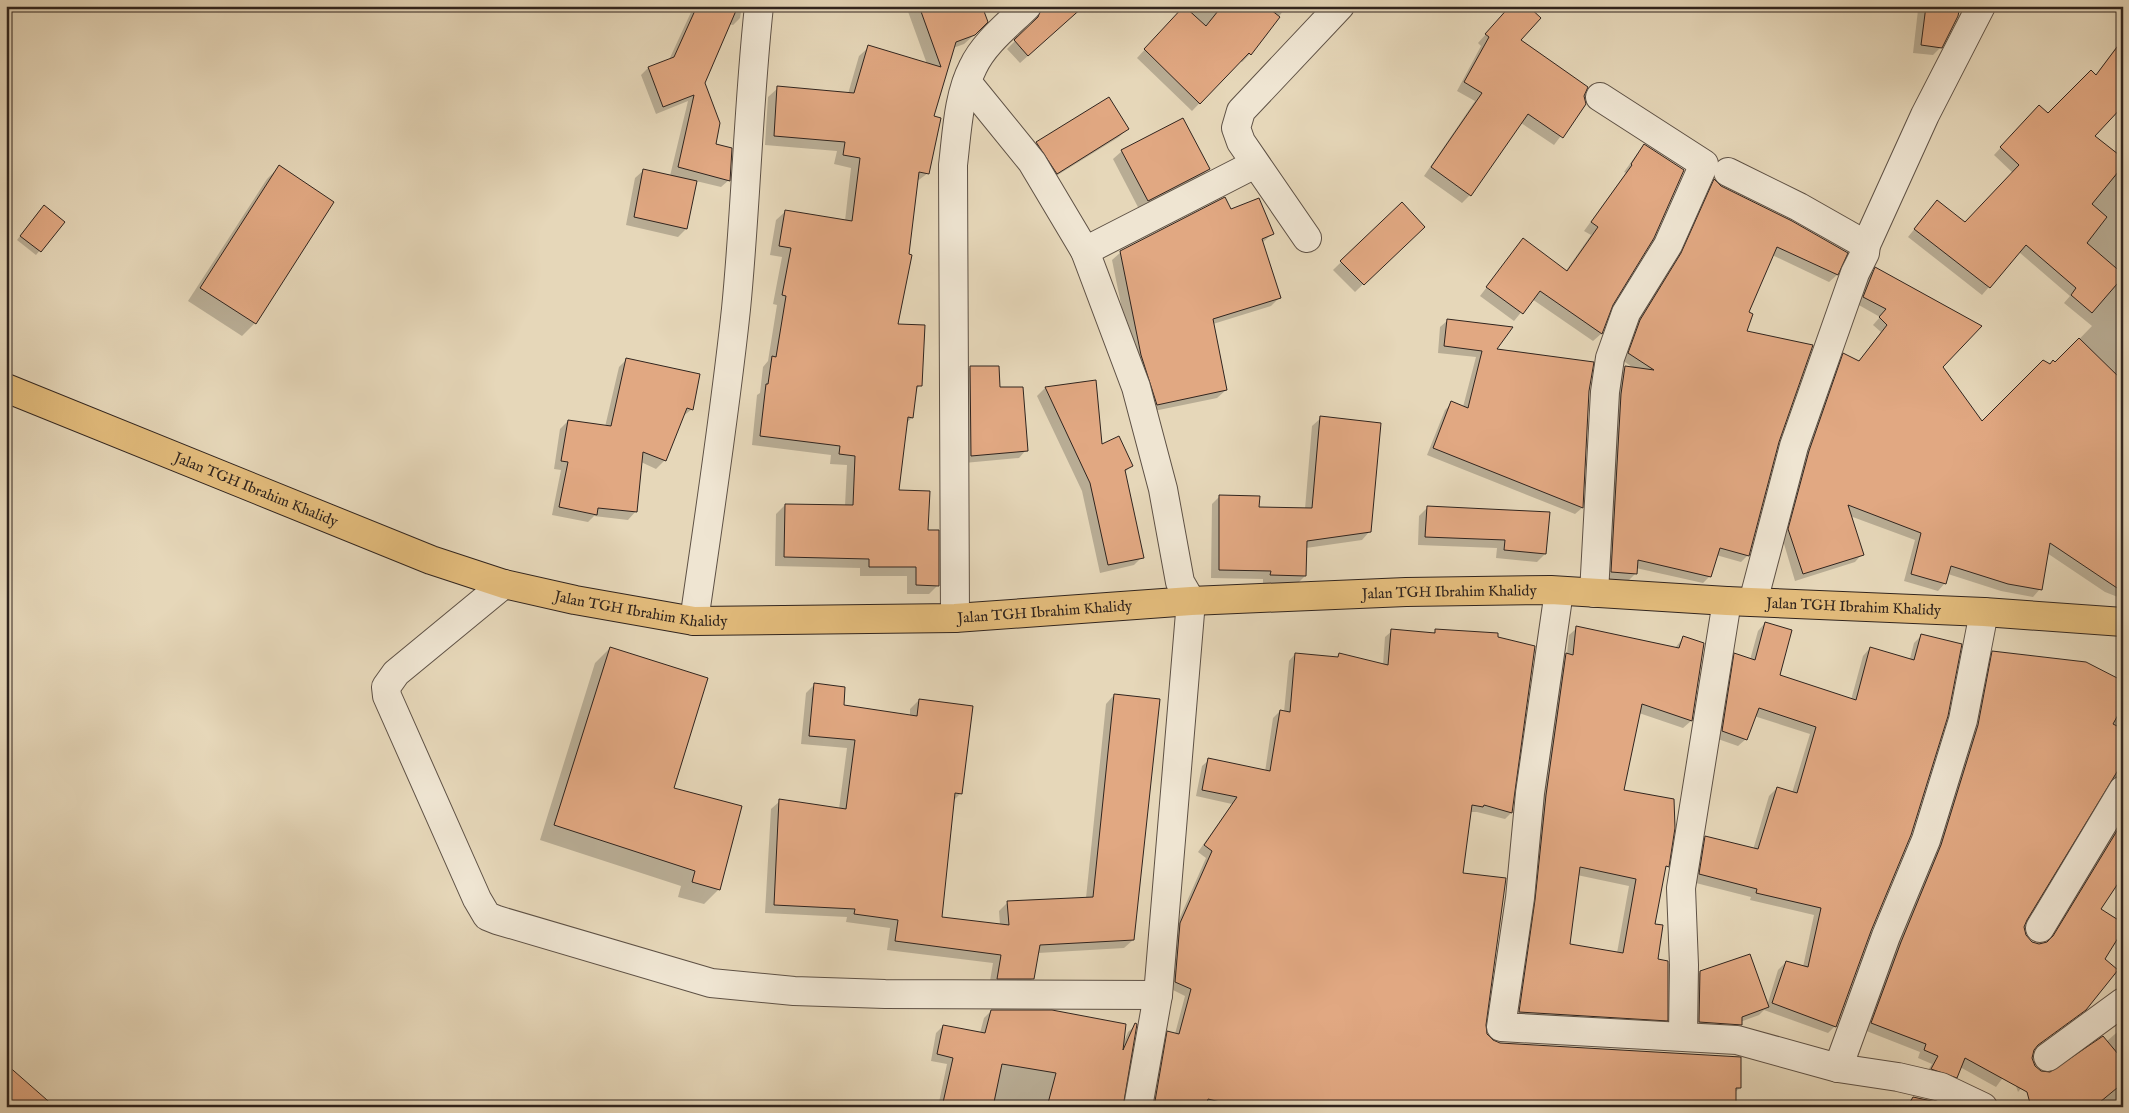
<svg xmlns="http://www.w3.org/2000/svg" width="2129" height="1113" viewBox="0 0 2129 1113" font-family="'IM FELL English',serif">
<style>
.shadow{fill:#0003;fill-rule:evenodd}
.building{fill:#e1a882;stroke:#30241e;fill-rule:evenodd}
.lines{fill:none;stroke-linecap:round;stroke-linejoin:round}
.minor-casing{stroke:#5e5145;stroke-width:30}
.major-casing{stroke:#30241e;stroke-width:30}
.minor{stroke:#efe5d2;stroke-width:28}
.major{stroke:#e3bc7c;stroke-width:28}
.labels{text-anchor:middle;stroke-width:4.5;stroke-linejoin:round;paint-order:stroke}
.street-label{font-size:15px;fill:#30241e;stroke:#efe5d2}
</style>
<rect width="100%" height="100%" fill="#e6d7b9"/>
<filter id="stains"><feTurbulence type="fractalNoise" baseFrequency=".004" numOctaves="4"/><feColorMatrix values="0 0 0 0 .2 0 0 0 0 .09 0 0 0 0 .02 0 0 0 .5 -.17"/></filter>
<radialGradient id="worn" r=".72"><stop offset=".6" stop-color="#630" stop-opacity="0"/><stop offset="1" stop-color="#630" stop-opacity=".3"/></radialGradient>
<g class="shadow">
<path d="M 689,6 L 742,6 L 740,18 L 733,25 L 729,24 L 704,83 L 714,145 L 729,180 L 721,187 L 696,181 L 686,229 L 678,237 L 626,225 L 635,178 L 644,170 L 670,176 L 688,101 L 656,114 L 641,75 L 648,68 L 669,60 L 692,10 L 688,9 Z"/>
<path d="M 906,6 L 981,6 L 974,35 L 964,44 L 953,48 L 933,117 L 928,173 L 916,182 L 896,325 L 920,385 L 915,391 L 912,418 L 906,423 L 898,491 L 926,531 L 938,585 L 929,594 L 907,594 L 907,576 L 860,576 L 860,568 L 775,566 L 776,514 L 785,505 L 845,506 L 847,465 L 830,464 L 831,455 L 752,445 L 757,395 L 760,393 L 763,367 L 768,361 L 777,305 L 773,304 L 782,257 L 770,255 L 776,220 L 786,211 L 845,221 L 851,168 L 834,164 L 837,151 L 765,145 L 768,97 L 778,88 L 848,94 L 859,56 L 869,47 L 927,64 Z"/>
<path d="M 1044,6 L 1067,21 L 1020,63 L 1007,49 L 1030,26 L 1034,16 Z"/>
<path d="M 1185,6 L 1287,6 L 1250,54 L 1242,62 L 1240,61 L 1192,111 L 1137,58 Z"/>
<path d="M 1511,6 L 1519,40 L 1583,96 L 1585,104 L 1554,145 L 1521,123 L 1470,195 L 1462,203 L 1424,176 L 1475,101 L 1457,91 L 1481,46 L 1478,43 Z"/>
<path d="M 1922,6 L 1958,6 L 1941,47 L 1933,55 L 1913,53 L 1918,10 Z"/>
<path d="M 2123,38 L 2123,88 L 2094,136 L 2117,172 L 2123,177 L 2123,599 L 2105,592 L 2047,553 L 2040,589 L 2033,597 L 2001,591 L 1948,574 L 1945,583 L 1938,591 L 1904,581 L 1915,540 L 1850,516 L 1862,554 L 1855,562 L 1795,581 L 1782,537 L 1802,459 L 1836,361 L 1844,354 L 1858,362 L 1881,332 L 1873,325 L 1880,317 L 1857,304 L 1868,276 L 1876,269 L 1982,423 L 2050,365 L 2055,364 L 2092,326 L 2064,303 L 2070,296 L 2019,252 L 1982,295 L 1908,237 L 1937,201 L 1965,223 L 2013,173 L 1994,155 L 2032,114 L 2048,115 L 2095,76 Z"/>
<path d="M 1127,129 L 1119,137 L 1048,181 L 1029,151 L 1037,143 Z"/>
<path d="M 1645,146 L 1611,304 L 1601,334 L 1593,341 L 1532,299 L 1514,321 L 1480,296 L 1523,240 L 1565,272 L 1591,235 L 1584,231 L 1626,173 L 1624,172 L 1637,154 Z"/>
<path d="M 1122,151 L 1209,169 L 1200,177 L 1139,209 L 1113,159 Z"/>
<path d="M 279,167 L 332,202 L 255,323 L 242,336 L 188,301 L 267,179 Z"/>
<path d="M 1714,181 L 1720,187 L 1846,253 L 1837,275 L 1829,282 L 1772,255 L 1747,313 L 1746,331 L 1778,442 L 1748,555 L 1741,562 L 1716,555 L 1710,576 L 1703,583 L 1636,568 L 1636,573 L 1629,580 L 1604,579 L 1618,375 L 1625,368 L 1635,369 L 1622,360 L 1633,328 L 1675,262 L 1708,188 Z"/>
<path d="M 1401,204 L 1423,227 L 1355,292 L 1333,270 Z"/>
<path d="M 40,210 L 63,222 L 36,255 L 17,240 Z"/>
<path d="M 1231,211 L 1272,234 L 1262,243 L 1279,298 L 1271,306 L 1213,324 L 1226,390 L 1217,398 L 1149,412 L 1133,363 L 1112,260 L 1121,252 Z"/>
<path d="M 1447,321 L 1494,350 L 1588,391 L 1582,508 L 1575,514 L 1427,455 L 1445,410 L 1452,403 L 1463,407 L 1476,357 L 1438,353 L 1440,327 Z"/>
<path d="M 627,359 L 692,409 L 682,417 L 664,461 L 656,469 L 641,462 L 636,511 L 628,520 L 594,516 L 588,522 L 552,515 L 561,470 L 554,469 L 560,429 L 568,421 L 605,427 L 619,367 Z"/>
<path d="M 970,367 L 998,389 L 1026,450 L 1019,458 L 964,463 L 963,375 Z"/>
<path d="M 1095,381 L 1101,446 L 1131,466 L 1124,473 L 1142,557 L 1134,565 L 1100,573 L 1082,491 L 1037,396 L 1045,388 Z"/>
<path d="M 1321,418 L 1370,531 L 1362,540 L 1306,548 L 1305,576 L 1297,584 L 1263,583 L 1263,579 L 1211,578 L 1212,504 L 1220,496 L 1258,508 L 1305,509 L 1312,426 Z"/>
<path d="M 1427,508 L 1545,554 L 1537,562 L 1496,558 L 1497,548 L 1418,545 L 1419,516 Z"/>
<path d="M 1765,623 L 1778,676 L 1851,700 L 1863,656 L 1870,648 L 1910,659 L 1914,643 L 1922,635 L 1870,930 L 1835,1026 L 1828,1033 L 1764,1010 L 1759,1015 L 1740,1022 L 1732,1033 L 1691,1030 L 1692,981 L 1700,972 L 1767,1006 L 1778,970 L 1786,962 L 1803,967 L 1814,915 L 1750,900 L 1751,897 L 1692,882 L 1698,845 L 1706,837 L 1753,850 L 1769,796 L 1777,788 L 1792,793 L 1810,734 L 1754,716 L 1746,739 L 1738,746 L 1715,738 L 1727,662 L 1735,655 L 1750,660 L 1758,631 Z"/>
<path d="M 1577,628 L 1675,648 L 1684,637 L 1703,644 L 1691,721 L 1683,728 L 1639,713 L 1622,791 L 1667,866 L 1664,870 L 1653,925 L 1666,1020 L 1659,1027 L 1512,1019 L 1559,662 L 1567,654 L 1569,635 ZM 1577,875 L 1629,886 L 1617,953 L 1568,945 Z"/>
<path d="M 1436,630 L 1511,813 L 1505,819 L 1477,812 L 1470,812 L 1461,874 L 1485,1033 L 1491,1041 L 1500,1044 L 1740,1088 L 1734,1093 L 1734,1107 L 1613,1107 L 1600,1082 L 1600,1107 L 1149,1107 L 1161,1039 L 1168,1033 L 1175,1034 L 1185,996 L 1169,988 L 1174,931 L 1206,858 L 1198,852 L 1232,804 L 1196,796 L 1202,766 L 1209,760 L 1265,772 L 1273,718 L 1280,711 L 1284,712 L 1289,661 L 1295,654 L 1336,658 L 1340,654 L 1383,665 L 1385,637 L 1392,631 L 1432,634 Z"/>
<path d="M 610,648 L 719,889 L 704,904 L 678,897 L 681,886 L 540,840 L 595,663 Z"/>
<path d="M 1993,653 L 2123,682 L 2123,784 L 2115,781 L 2107,783 L 2025,919 L 2023,927 L 2025,936 L 2032,943 L 2039,945 L 2047,943 L 2123,818 L 2123,874 L 2100,909 L 2048,1037 L 2033,1051 L 2031,1059 L 2037,1069 L 2018,1092 L 2010,1068 L 1996,1087 L 1960,1067 L 1956,1077 L 1949,1084 L 1924,1076 L 1932,1064 L 1918,1058 L 1920,1052 L 1864,1030 L 1985,660 Z"/>
<path d="M 814,685 L 842,706 L 910,716 L 910,709 L 919,700 L 961,793 L 953,801 L 941,918 L 1000,925 L 999,911 L 1008,902 L 1086,898 L 1106,704 L 1114,695 L 1133,940 L 1124,948 L 1038,953 L 1033,978 L 1024,987 L 989,987 L 993,963 L 887,950 L 890,928 L 846,922 L 847,917 L 765,913 L 771,809 L 780,801 L 839,809 L 847,748 L 801,744 L 806,693 Z"/>
<path d="M 991,1011 L 1123,1044 L 1128,1032 L 1136,1025 L 1100,1107 L 938,1107 L 947,1064 L 931,1061 L 936,1033 L 943,1026 L 980,1033 L 984,1018 Z"/>
<path d="M 2123,1027 L 2123,1107 L 2032,1107 Z"/>
</g>
<g class="building">
<path d="M 697,6 L 738,6 L 705,83 L 720,123 L 716,144 L 732,148 L 730,181 L 678,167 L 694,95 L 663,107 L 648,67 L 674,57 Z"/>
<path d="M 919,6 L 982,6 L 988,22 L 975,35 L 956,42 L 934,116 L 941,118 L 929,174 L 919,172 L 909,254 L 912,255 L 898,324 L 925,325 L 922,386 L 917,386 L 913,418 L 908,417 L 899,490 L 930,491 L 928,530 L 939,530 L 939,586 L 916,585 L 916,567 L 869,567 L 869,559 L 784,557 L 785,504 L 853,505 L 855,456 L 839,454 L 840,446 L 760,436 L 766,384 L 768,384 L 772,356 L 776,357 L 786,296 L 782,295 L 791,248 L 779,246 L 785,210 L 852,221 L 860,158 L 843,155 L 845,142 L 774,136 L 777,86 L 854,93 L 868,45 L 941,67 Z"/>
<path d="M 1042,6 L 1084,6 L 1028,56 L 1014,40 L 1038,17 Z"/>
<path d="M 1184,6 L 1206,26 L 1222,6 L 1266,6 L 1280,17 L 1251,55 L 1249,53 L 1200,104 L 1144,49 Z"/>
<path d="M 1510,6 L 1528,6 L 1541,18 L 1521,40 L 1588,87 L 1584,96 L 1586,104 L 1563,138 L 1528,114 L 1471,196 L 1431,167 L 1482,93 L 1464,82 L 1489,37 L 1485,34 Z"/>
<path d="M 1926,6 L 1960,6 L 1958,16 L 1942,48 L 1921,45 Z"/>
<path d="M 2123,39 L 2123,106 L 2095,136 L 2123,158 L 2123,166 L 2092,204 L 2107,217 L 2087,243 L 2123,274 L 2123,277 L 2092,313 L 2071,295 L 2076,288 L 2026,245 L 1990,288 L 1914,229 L 1937,200 L 1965,222 L 2019,165 L 2000,147 L 2039,105 L 2048,113 L 2091,70 L 2096,75 Z"/>
<path d="M 1109,97 L 1129,129 L 1057,174 L 1036,142 Z"/>
<path d="M 1183,118 L 1210,169 L 1148,201 L 1121,150 Z"/>
<path d="M 1644,144 L 1684,170 L 1654,238 L 1613,305 L 1602,334 L 1540,291 L 1523,314 L 1486,287 L 1523,238 L 1567,271 L 1598,227 L 1591,222 L 1632,165 L 1631,164 Z"/>
<path d="M 279,165 L 334,202 L 256,324 L 200,288 Z"/>
<path d="M 643,169 L 697,181 L 687,229 L 634,217 Z"/>
<path d="M 1714,179 L 1721,186 L 1792,221 L 1848,253 L 1838,275 L 1777,247 L 1749,312 L 1753,314 L 1747,331 L 1813,345 L 1779,442 L 1749,556 L 1720,548 L 1711,577 L 1638,560 L 1637,574 L 1611,572 L 1621,394 L 1625,366 L 1654,370 L 1628,353 L 1640,320 L 1681,253 Z"/>
<path d="M 1225,197 L 1231,209 L 1259,198 L 1274,234 L 1262,239 L 1281,298 L 1213,319 L 1227,390 L 1157,405 L 1141,355 L 1120,251 Z"/>
<path d="M 1402,202 L 1425,227 L 1364,285 L 1340,261 Z"/>
<path d="M 44,205 L 65,222 L 41,252 L 20,236 Z"/>
<path d="M 1875,267 L 1982,326 L 1943,367 L 1982,421 L 2043,360 L 2050,364 L 2053,360 L 2055,362 L 2079,338 L 2123,381 L 2123,592 L 2050,543 L 2042,590 L 2008,584 L 1951,566 L 1946,584 L 1911,574 L 1921,533 L 1848,505 L 1864,555 L 1803,574 L 1788,529 L 1809,451 L 1843,353 L 1859,361 L 1887,325 L 1879,317 L 1886,309 L 1863,297 Z"/>
<path d="M 1447,319 L 1513,327 L 1497,349 L 1594,362 L 1589,391 L 1583,508 L 1433,448 L 1451,401 L 1468,408 L 1482,351 L 1444,346 Z"/>
<path d="M 626,358 L 700,374 L 693,410 L 687,408 L 666,461 L 643,452 L 637,512 L 598,508 L 597,515 L 559,507 L 568,462 L 561,461 L 568,420 L 611,426 Z"/>
<path d="M 970,366 L 999,366 L 1000,387 L 1023,387 L 1028,451 L 971,456 Z"/>
<path d="M 1096,380 L 1102,444 L 1119,436 L 1133,466 L 1125,470 L 1144,558 L 1108,565 L 1090,483 L 1045,387 Z"/>
<path d="M 1320,416 L 1381,423 L 1371,532 L 1307,541 L 1306,576 L 1270,575 L 1271,571 L 1219,570 L 1219,495 L 1260,496 L 1259,507 L 1312,508 Z"/>
<path d="M 1427,506 L 1550,512 L 1546,554 L 1504,550 L 1505,540 L 1425,537 Z"/>
<path d="M 1765,622 L 1792,630 L 1780,675 L 1856,700 L 1870,647 L 1914,660 L 1921,634 L 1962,644 L 1948,716 L 1911,835 L 1871,931 L 1836,1027 L 1772,1003 L 1786,961 L 1808,967 L 1821,908 L 1756,893 L 1757,889 L 1699,874 L 1705,836 L 1758,849 L 1777,787 L 1797,793 L 1816,727 L 1759,708 L 1747,740 L 1722,731 L 1734,653 L 1755,660 Z"/>
<path d="M 1576,626 L 1679,648 L 1683,636 L 1704,643 L 1692,721 L 1642,704 L 1624,790 L 1674,799 L 1675,828 L 1669,867 L 1666,866 L 1655,924 L 1663,925 L 1658,959 L 1668,961 L 1668,1021 L 1519,1012 L 1535,900 L 1546,795 L 1566,653 L 1573,655 ZM 1580,867 L 1636,879 L 1623,953 L 1570,944 Z"/>
<path d="M 1391,629 L 1435,633 L 1435,629 L 1498,633 L 1498,637 L 1535,646 L 1512,813 L 1484,805 L 1483,807 L 1472,805 L 1463,873 L 1506,878 L 1486,1025 L 1487,1034 L 1493,1040 L 1500,1043 L 1741,1057 L 1741,1088 L 1736,1088 L 1736,1107 L 1652,1107 L 1652,1105 L 1601,1107 L 1240,1107 L 1208,1099 L 1206,1107 L 1154,1107 L 1167,1031 L 1179,1034 L 1191,989 L 1175,982 L 1180,923 L 1212,851 L 1204,845 L 1237,797 L 1202,790 L 1208,758 L 1270,771 L 1280,710 L 1290,712 L 1295,653 L 1338,657 L 1339,653 L 1388,665 Z"/>
<path d="M 610,647 L 708,678 L 674,788 L 742,806 L 720,890 L 692,882 L 695,871 L 554,825 Z"/>
<path d="M 1992,651 L 2086,662 L 2123,681 L 2123,706 L 2113,724 L 2123,729 L 2123,762 L 2027,920 L 2024,927 L 2026,935 L 2032,942 L 2039,944 L 2047,942 L 2053,936 L 2123,821 L 2123,876 L 2101,909 L 2123,923 L 2123,930 L 2105,959 L 2118,970 L 2086,1010 L 2038,1045 L 2034,1050 L 2032,1058 L 2035,1066 L 2041,1071 L 2050,1072 L 2103,1036 L 2123,1060 L 2123,1083 L 2094,1107 L 2031,1107 L 2027,1092 L 1965,1058 L 1957,1078 L 1931,1069 L 1938,1056 L 1924,1050 L 1926,1044 L 1871,1023 L 1901,942 L 1941,845 L 1978,725 Z"/>
<path d="M 814,683 L 845,687 L 844,705 L 917,716 L 919,699 L 973,706 L 962,794 L 955,793 L 942,917 L 1009,925 L 1007,901 L 1093,897 L 1114,694 L 1160,699 L 1134,940 L 1040,945 L 1034,979 L 997,979 L 1001,955 L 895,941 L 898,920 L 854,914 L 855,909 L 774,905 L 779,799 L 846,809 L 855,740 L 809,736 Z"/>
<path d="M 1750,954 L 1769,1007 L 1742,1017 L 1742,1025 L 1699,1022 L 1700,971 Z"/>
<path d="M 991,1010 L 1052,1010 L 1126,1024 L 1123,1050 L 1135,1023 L 1137,1024 L 1123,1107 L 1047,1107 L 1056,1073 L 1002,1064 L 993,1107 L 942,1107 L 953,1058 L 937,1054 L 943,1025 L 985,1033 Z"/>
<path d="M 6,1064 L 55,1107 L 6,1107 Z"/>
<path d="M 1913,1097 L 1936,1102 L 1946,1107 L 1907,1107 Z"/>
</g>
<g class="lines">
<defs>
<g id="minor">
<path d="M 967,82 L 1032,162 L 1085,251 L 1136,387 L 1163,489 L 1180,582 L 1191,601 L 1158,995 L 1138,1107"/>
<path d="M 1728,172 L 1799,207 L 1866,245"/>
<path d="M 1307,238 L 1241,142 L 1236,128 L 1241,111 L 1340,6"/>
<path d="M 1085,251 L 1255,164"/>
<path d="M 504,584 L 396,673 L 386,687 L 387,696 L 477,899 L 487,916 L 497,920 L 711,983 L 794,991 L 885,994 L 1158,995"/>
<path d="M 1559,591 L 1530,793 L 1520,898 L 1501,1027 L 1737,1040 L 1838,1068 L 1898,1077 L 1941,1087 L 1983,1107"/>
<path d="M 1594,593 L 1605,392 L 1610,358 L 1626,313 L 1668,245 L 1704,164 L 1600,97"/>
<path d="M 1753,602 L 1794,446 L 1855,273 L 1865,253 L 1866,245 L 1925,115 L 1981,6"/>
<path d="M 955,618 L 953,165 C 957,132 958,96 973,67 C 984,43 1009,24 1027,6"/>
<path d="M 694,621 C 709,517 725,413 736,309 C 746,208 748,107 759,6"/>
<path d="M 2040,928 L 2123,790"/>
<path d="M 1683,1036 L 1684,965 L 1681,888 L 1727,601"/>
<path d="M 2048,1057 L 2123,1002"/>
<path d="M 1838,1068 L 1886,936 L 1926,840 L 1963,720 L 1984,612"/>
</g>
<g id="major">
<path id="s1" d="M 6,388 L 431,560 L 504,584 L 575,600 L 694,621 L 955,618 L 1191,601 L 1406,592 L 1551,590 L 1727,601 L 1984,612 L 2123,622"/>
</g>
</defs>
<use href="#minor" class="minor-casing"/>
<use href="#major" class="major-casing"/>
<use href="#minor" class="minor"/>
<use href="#major" class="major"/>
</g>
<g class="labels">
<g class="street-label">
<text dy="5" stroke="none"><textPath href="#s1" startOffset="270">Jalan TGH Ibrahim Khalidy</textPath></text>
<text dy="5" stroke="none"><textPath href="#s1" startOffset="1485">Jalan TGH Ibrahim Khalidy</textPath></text>
<text dy="5" stroke="none"><textPath href="#s1" startOffset="1890">Jalan TGH Ibrahim Khalidy</textPath></text>
<text dy="5" stroke="none"><textPath href="#s1" startOffset="675">Jalan TGH Ibrahim Khalidy</textPath></text>
<text dy="5" stroke="none"><textPath href="#s1" startOffset="1080">Jalan TGH Ibrahim Khalidy</textPath></text>
</g>
</g>
<rect width="2129" height="1113" fill="none" stroke="#e6d7b9" stroke-width="25"/>
<rect x="8" y="8" width="2114" height="1098" fill="none" stroke="#30241e" stroke-width="2.5"/>
<rect x="12" y="12" width="2104" height="1088" fill="none" stroke="#30241e"/>
<rect width="100%" height="100%" filter="url(#stains)"/>
<rect width="100%" height="100%" fill="url(#worn)"/>
</svg>
